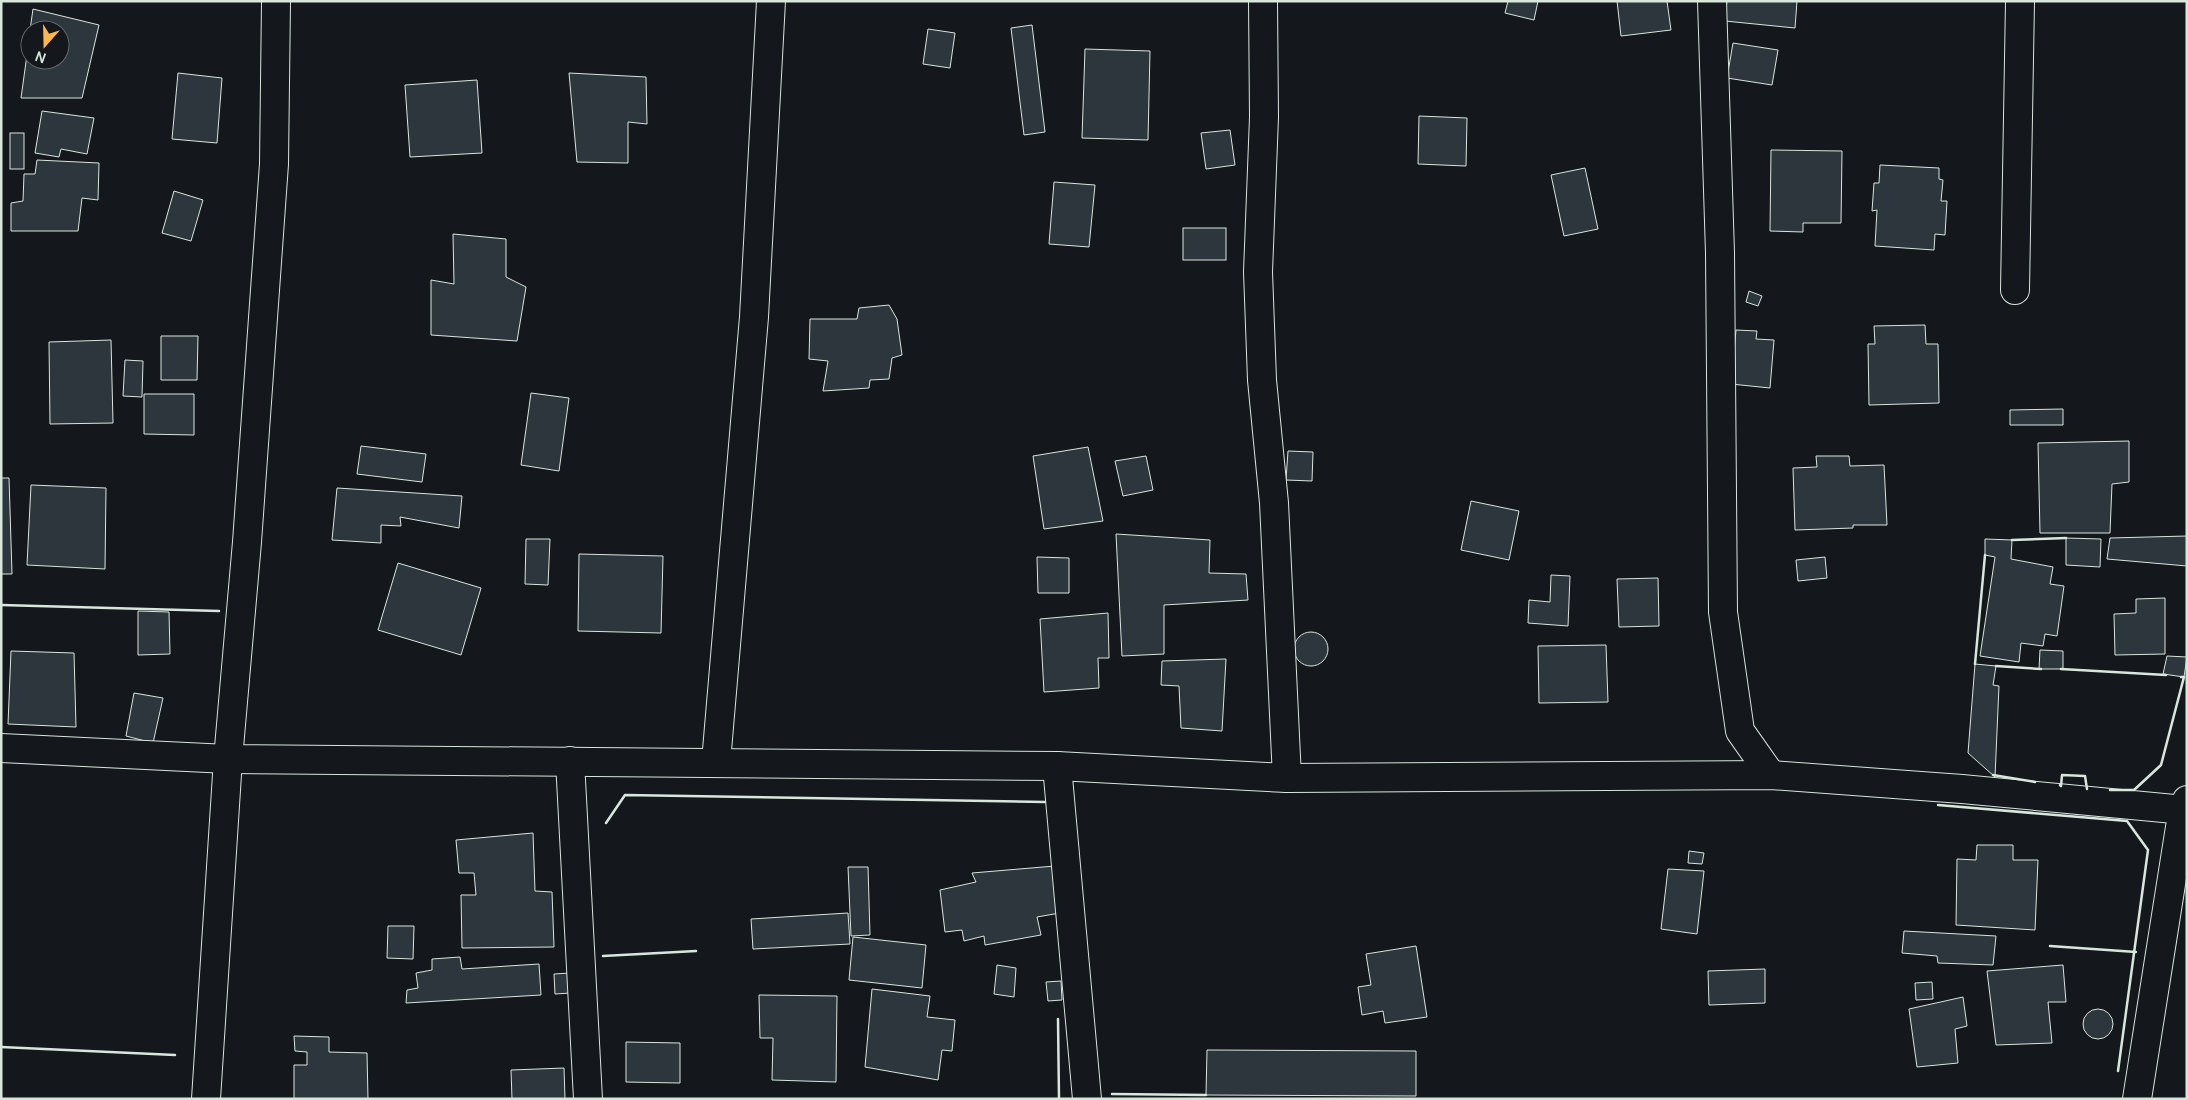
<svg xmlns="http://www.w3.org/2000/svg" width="2188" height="1100" viewBox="0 0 2188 1100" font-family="Manrope,sans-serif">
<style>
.building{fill:#2c363c;stroke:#d8e6dc}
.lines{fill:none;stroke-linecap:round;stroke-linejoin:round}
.minor-casing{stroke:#d8e6dc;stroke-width:30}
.minor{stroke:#14181c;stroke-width:28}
.wall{stroke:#d8e6dc;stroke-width:2.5}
</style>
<rect width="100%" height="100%" fill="#14181c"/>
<g class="building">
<path d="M 1508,1 L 1538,1 L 1534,20 L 1505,13 Z"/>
<path d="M 1617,1 L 1667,1 L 1671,30 L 1621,36 Z"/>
<path d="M 1727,1 L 1797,1 L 1795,28 L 1725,21 Z"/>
<path d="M 33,9 L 99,25 L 82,98 L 21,98 L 30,33 L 30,60 L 60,60 L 60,30 L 30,30 Z"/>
<path d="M 1032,25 L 1045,132 L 1024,135 L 1011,28 Z"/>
<path d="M 928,29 L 955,33 L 950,68 L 923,64 Z"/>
<path d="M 1733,43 L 1778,50 L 1772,85 L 1727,78 Z"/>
<path d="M 1085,49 L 1150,51 L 1148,140 L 1082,138 Z"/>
<path d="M 178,73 L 222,78 L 217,143 L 172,139 Z"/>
<path d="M 569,73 L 646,77 L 647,124 L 628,122 L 628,163 L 577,162 Z"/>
<path d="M 477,80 L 482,153 L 410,157 L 405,85 Z"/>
<path d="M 42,111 L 94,118 L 87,154 L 61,149 L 59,157 L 35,153 Z"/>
<path d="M 1419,116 L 1467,118 L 1466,166 L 1418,164 Z"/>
<path d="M 1230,130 L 1235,165 L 1206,169 L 1201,133 Z"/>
<rect x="10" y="133" width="14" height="36"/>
<path d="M 1771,150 L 1842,151 L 1841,223 L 1803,223 L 1803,232 L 1770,231 Z"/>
<path d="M 37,160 L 99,163 L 98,200 L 82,198 L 78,231 L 11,231 L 11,203 L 23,201 L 24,174 L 35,174 Z"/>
<path d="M 1880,165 L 1939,168 L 1939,179 L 1943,180 L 1941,201 L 1947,201 L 1945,235 L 1935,234 L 1934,250 L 1875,246 L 1877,210 L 1872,211 L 1874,183 L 1879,183 Z"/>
<path d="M 1585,168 L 1598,229 L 1564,236 L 1551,175 Z"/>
<path d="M 1054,182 L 1095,185 L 1089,247 L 1049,244 Z"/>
<path d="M 174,191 L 203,200 L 191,241 L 162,233 Z"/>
<rect x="1183" y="228" width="43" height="32"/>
<path d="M 453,234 L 506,239 L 506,277 L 526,287 L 517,341 L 431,335 L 431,280 L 454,284 Z"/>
<path d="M 1749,291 L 1762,296 L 1758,306 L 1746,302 Z"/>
<path d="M 889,305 L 897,319 L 902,355 L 892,358 L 889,379 L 870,380 L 869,388 L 823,391 L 828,361 L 809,359 L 810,319 L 857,319 L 859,308 Z"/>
<path d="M 1925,325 L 1926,344 L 1938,344 L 1939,403 L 1869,405 L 1868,344 L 1875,344 L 1874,326 Z"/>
<path d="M 1736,330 L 1757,331 L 1756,339 L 1774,340 L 1770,388 L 1731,384 Z"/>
<path d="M 161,336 L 198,336 L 197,380 L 161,380 Z"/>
<path d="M 111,340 L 113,423 L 50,424 L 49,342 Z"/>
<path d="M 125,360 L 143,361 L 142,397 L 123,396 Z"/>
<path d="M 531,393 L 569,398 L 559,471 L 521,465 Z"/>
<path d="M 144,394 L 194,394 L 194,435 L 144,434 Z"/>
<path d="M 2063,409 L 2063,425 L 2010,425 L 2010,410 Z"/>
<path d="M 2129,441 L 2129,482 L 2112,484 L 2110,533 L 2040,533 L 2038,443 Z"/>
<path d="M 361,446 L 426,454 L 422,482 L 357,474 Z"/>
<path d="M 1088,447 L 1103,521 L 1044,529 L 1033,456 Z"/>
<path d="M 1288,451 L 1313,452 L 1312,481 L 1286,480 Z"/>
<path d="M 1146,456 L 1153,490 L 1123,496 L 1115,461 Z"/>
<path d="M 1816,456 L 1849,456 L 1850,466 L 1884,465 L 1887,525 L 1853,525 L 1853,528 L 1795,530 L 1793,468 L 1817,467 Z"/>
<path d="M 1,478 L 9,478 L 12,574 L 1,574 Z"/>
<path d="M 31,485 L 106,488 L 105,569 L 27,565 Z"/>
<path d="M 337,488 L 462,496 L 459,528 L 400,517 L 401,526 L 381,525 L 381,543 L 332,540 Z"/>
<path d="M 1471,501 L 1519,511 L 1509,560 L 1461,550 Z"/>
<path d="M 1116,534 L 1210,540 L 1209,573 L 1246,574 L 1248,600 L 1164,605 L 1164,654 L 1122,656 Z"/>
<path d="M 2187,536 L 2187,566 L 2107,559 L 2110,538 Z"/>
<path d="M 2066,538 L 2101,539 L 2100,567 L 2066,565 Z"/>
<path d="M 526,539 L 550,539 L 548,585 L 525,584 Z"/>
<path d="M 1985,539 L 2012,540 L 2011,559 L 2053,567 L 2050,584 L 2064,586 L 2057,636 L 2045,634 L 2043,646 L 2021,643 L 2019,662 L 1980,656 L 1995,557 L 1985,555 Z"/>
<path d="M 579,554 L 663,556 L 661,633 L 578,631 Z"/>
<path d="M 1037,557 L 1069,558 L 1069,593 L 1038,593 Z"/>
<path d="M 1825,557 L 1827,578 L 1798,581 L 1796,560 Z"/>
<path d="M 398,563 L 481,588 L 461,655 L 378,630 Z"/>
<path d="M 1551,575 L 1570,576 L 1568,626 L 1528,623 L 1529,600 L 1550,602 Z"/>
<path d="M 1658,578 L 1659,626 L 1619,627 L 1617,579 Z"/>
<path d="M 2165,598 L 2165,654 L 2115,655 L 2114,614 L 2136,613 L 2136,599 Z"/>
<path d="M 138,611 L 169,612 L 170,654 L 138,655 Z"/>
<path d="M 1108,613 L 1109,658 L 1098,658 L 1099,688 L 1044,692 L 1040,619 Z"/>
<circle cx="1311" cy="649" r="17"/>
<path d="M 1606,645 L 1608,702 L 1539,703 L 1538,646 Z"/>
<path d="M 2040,650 L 2063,651 L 2063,669 L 2039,669 Z"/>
<path d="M 11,651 L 74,653 L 76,727 L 8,724 Z"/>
<path d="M 2167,656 L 2187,657 L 2184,677 L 2163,674 Z"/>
<path d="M 1226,659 L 1222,731 L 1181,728 L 1179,686 L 1161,685 L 1162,661 Z"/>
<path d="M 1975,664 L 1996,666 L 1993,685 L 1999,686 L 1995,777 L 1968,753 Z"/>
<path d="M 134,693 L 163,698 L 153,743 L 126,736 Z"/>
<path d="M 533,833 L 535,891 L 552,892 L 554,947 L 462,948 L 461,895 L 476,895 L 474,873 L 459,873 L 456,840 Z"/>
<path d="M 1977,845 L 2013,845 L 2013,860 L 2038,860 L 2035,930 L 1956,925 L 1957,859 L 1976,860 Z"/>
<path d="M 1689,851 L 1704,853 L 1702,864 L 1688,863 Z"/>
<path d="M 1055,866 L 1060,913 L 1037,917 L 1041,935 L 985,945 L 984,936 L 964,941 L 962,930 L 945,932 L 940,890 L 976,882 L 972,873 Z"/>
<path d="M 848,867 L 868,867 L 870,935 L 851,936 Z"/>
<path d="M 1668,869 L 1704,871 L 1697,934 L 1661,929 Z"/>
<path d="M 848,913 L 850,944 L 753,949 L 751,919 Z"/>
<path d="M 388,926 L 414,926 L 413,959 L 387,958 Z"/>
<path d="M 1904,931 L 1996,936 L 1993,965 L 1938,963 L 1937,956 L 1902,953 Z"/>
<path d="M 853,937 L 926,945 L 922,988 L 849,980 Z"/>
<path d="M 1416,946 L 1427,1017 L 1385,1023 L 1383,1011 L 1362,1015 L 1358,987 L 1371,985 L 1366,954 Z"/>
<path d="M 460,957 L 462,969 L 539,964 L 541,995 L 406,1003 L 407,990 L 418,988 L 416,973 L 432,970 L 432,959 Z"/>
<path d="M 997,965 L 1016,968 L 1014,997 L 994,994 Z"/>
<path d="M 2063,965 L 2066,1002 L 2048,1002 L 2052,1043 L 1996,1045 L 1987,971 Z"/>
<path d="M 1765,969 L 1765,1003 L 1709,1005 L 1708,971 Z"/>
<path d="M 570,973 L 571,993 L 555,994 L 554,974 Z"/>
<path d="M 1061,981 L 1062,1000 L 1048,1001 L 1046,982 Z"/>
<path d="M 1932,982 L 1933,999 L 1916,1000 L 1915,983 Z"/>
<path d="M 872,989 L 930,996 L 927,1017 L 955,1020 L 952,1051 L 942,1050 L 938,1080 L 865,1067 Z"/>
<path d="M 759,995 L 837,996 L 836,1082 L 772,1080 L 773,1038 L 760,1038 Z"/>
<path d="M 1963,997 L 1967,1026 L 1955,1029 L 1958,1063 L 1917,1067 L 1909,1009 Z"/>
<circle cx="2098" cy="1024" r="15"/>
<path d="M 294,1036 L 329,1037 L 329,1052 L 367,1053 L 368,1099 L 294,1099 L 294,1065 L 307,1065 L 307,1052 L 295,1051 Z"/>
<path d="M 626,1042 L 680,1043 L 680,1083 L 626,1082 Z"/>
<path d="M 1207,1050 L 1416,1051 L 1416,1096 L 1206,1095 Z"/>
<path d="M 564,1068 L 565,1099 L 512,1099 L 511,1070 Z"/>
</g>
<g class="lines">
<defs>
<g id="minor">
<path d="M 1263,1 L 1264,117 L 1258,272 L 1262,380 L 1274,503 L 1287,778"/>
<path d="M 1712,1 L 1720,253 L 1723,612 L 1740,731 L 1771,775"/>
<path d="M 2015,290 L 2020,1"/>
<path d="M 1,748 L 228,759 L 1057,766 L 1287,778 L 1771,775 L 1962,789 L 2185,810"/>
<path d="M 570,761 L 588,1099"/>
<path d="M 716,762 L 754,317 L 771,1"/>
<path d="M 1057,766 L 1087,1099"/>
<path d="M 206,1099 L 228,759 L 247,542 L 274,164 L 276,1"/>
<path d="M 2137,1099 L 2180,827 L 2187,800"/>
</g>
</defs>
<use href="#minor" class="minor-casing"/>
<use href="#minor" class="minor"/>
<g class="wall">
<path d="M 2012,540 L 2066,538"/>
<path d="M 1,605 L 219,611"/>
<path d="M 1975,664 L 1985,555"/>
<path d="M 1996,666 L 2041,669"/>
<path d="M 2061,669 L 2166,675"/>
<path d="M 1993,775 L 2035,782"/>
<path d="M 2060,785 L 2061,786 L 2062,775 L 2085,776 L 2087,789"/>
<path d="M 2110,790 L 2134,790 L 2161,765 L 2184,677 L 2181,677"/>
<path d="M 1938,805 L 2127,821 L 2148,850 L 2118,1071"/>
<path d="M 606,823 L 625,795 L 1045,802"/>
<path d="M 2050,946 L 2136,952"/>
<path d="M 603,956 L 696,951"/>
<path d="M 1058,1019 L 1059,1099"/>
<path d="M 1,1047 L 175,1055"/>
<path d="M 1112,1094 L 1206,1095"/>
</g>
</g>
<rect width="2188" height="1100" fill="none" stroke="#d8e6dc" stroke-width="5"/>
<g transform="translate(45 45) rotate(200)"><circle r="24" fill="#14181c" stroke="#626a69"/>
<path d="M0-4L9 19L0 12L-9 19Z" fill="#ffb74d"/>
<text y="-8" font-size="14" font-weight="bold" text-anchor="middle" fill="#d8e6dc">N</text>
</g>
</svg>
